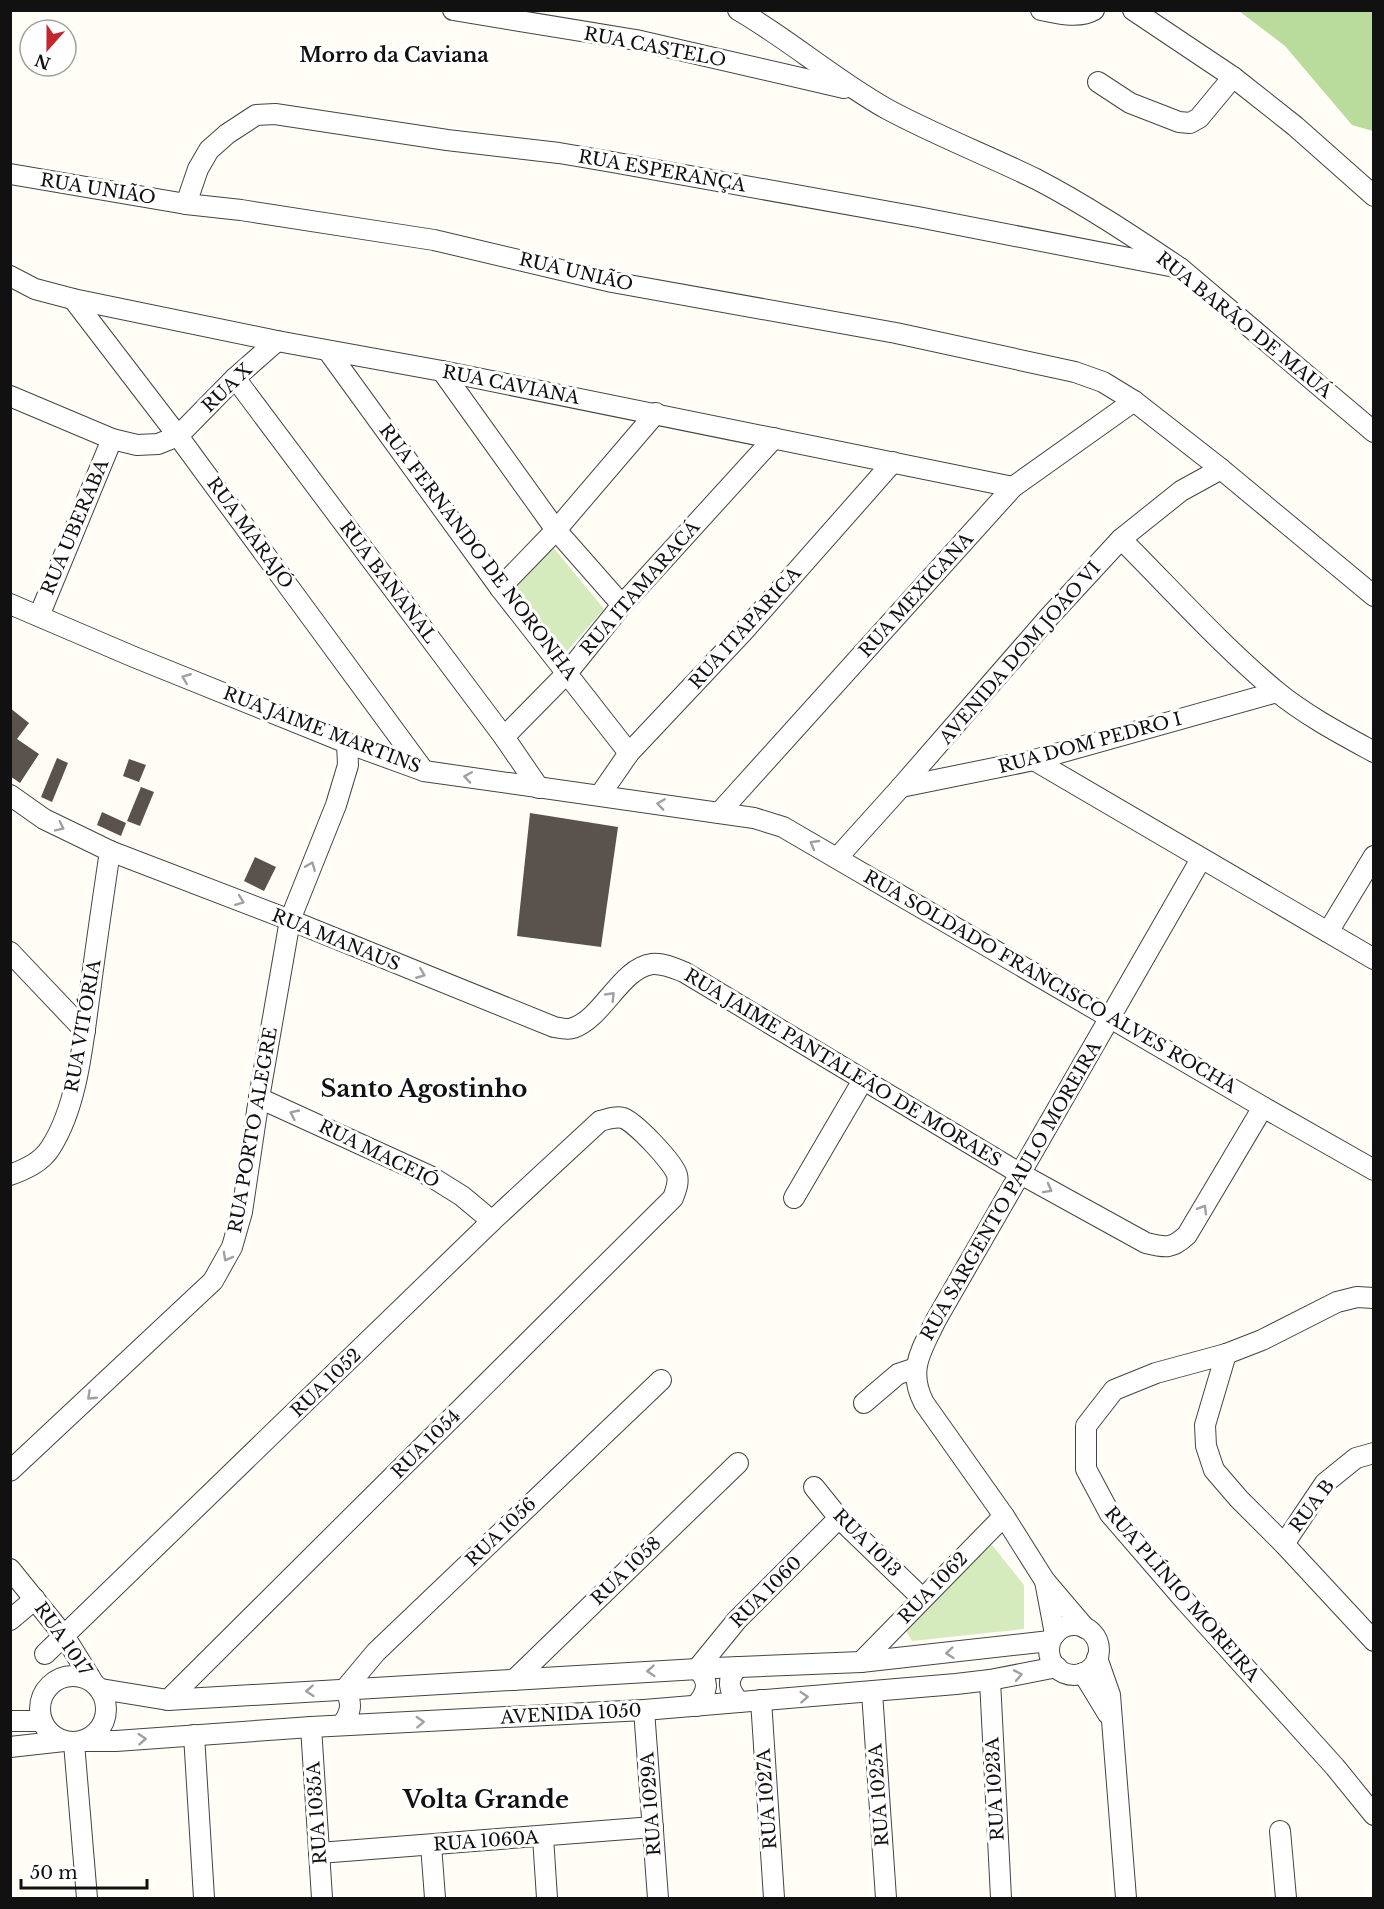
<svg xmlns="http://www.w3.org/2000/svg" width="1384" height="1909" viewBox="0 0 1384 1909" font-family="'Libre Baskerville',serif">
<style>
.green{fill:#d5ebbd}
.forest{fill:#b9dc9c}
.building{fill:#5a524d}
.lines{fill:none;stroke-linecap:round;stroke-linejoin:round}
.street-casing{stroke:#444;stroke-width:22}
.street{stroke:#fff;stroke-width:20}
.oneway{stroke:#a0a0a0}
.labels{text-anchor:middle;stroke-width:6;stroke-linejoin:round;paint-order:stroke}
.street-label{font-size:18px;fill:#111;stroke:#fff}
.neighbourhood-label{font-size:20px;font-weight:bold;fill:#111;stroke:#fff}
.district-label{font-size:24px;font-weight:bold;fill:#111;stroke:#fff}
</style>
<rect width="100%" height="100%" fill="#fffdf5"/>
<g class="green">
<path d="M 552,546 L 604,609 L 567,651 L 514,590 Z"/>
<path d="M 992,1545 L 1024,1585 L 1024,1629 L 912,1641 L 903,1626 Z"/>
</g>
<path class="forest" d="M 1239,11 L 1373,11 L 1373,131 L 1352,125 L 1285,46 Z"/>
<g class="building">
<path d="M 10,708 L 29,723 L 17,739 L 39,754 L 20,783 L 10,776 Z"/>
<path d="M 57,758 L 68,763 L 52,802 L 41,797 Z"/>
<path d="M 129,759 L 146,765 L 139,782 L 123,776 Z"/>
<path d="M 141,787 L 154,792 L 140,826 L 127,821 Z"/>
<path d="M 102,812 L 126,823 L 121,836 L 97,825 Z"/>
<path d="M 530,813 L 618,827 L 601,947 L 517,936 Z"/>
<path d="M 255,857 L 276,867 L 264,891 L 244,881 Z"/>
</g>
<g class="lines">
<defs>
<g id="street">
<path d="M 453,10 L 636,40 L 844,88"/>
<path d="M 738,10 C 790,40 835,80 887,109 C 935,135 987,155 1036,179 C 1086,205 1134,237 1180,268 L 1374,432"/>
<path d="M 1041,10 C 1057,13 1079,19 1094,10"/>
<path d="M 1133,10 L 1233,77 L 1295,126 L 1374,196"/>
<path d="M 1098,82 L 1130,103 L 1179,122 L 1190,123 L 1199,118 L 1233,77"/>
<path d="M 10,174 L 186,204 L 241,210 L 434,240 L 612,282 L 896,333 L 1075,372 L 1103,382 L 1134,401 L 1221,469 L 1374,596"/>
<path d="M 186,204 L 198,169 L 209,150 L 227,134 L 256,115 L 275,114 L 447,140 L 559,153 L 612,162 L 918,217 L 1180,268"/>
<path d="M 10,276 L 35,289 L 73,299 L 277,341 L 442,371 L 1013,487"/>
<path d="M 73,299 L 178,436 L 424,771"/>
<path d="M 328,351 L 500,588 L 629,753"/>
<path d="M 442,371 L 556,530 L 622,605"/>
<path d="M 235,378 L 504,737 L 539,788"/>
<path d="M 10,396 L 112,439 L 137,445 L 158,444 L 178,436 L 235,378 L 277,341"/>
<path d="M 1121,539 C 1172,590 1221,645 1276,691 C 1305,715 1341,734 1374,752"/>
<path d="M 500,588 L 556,530 L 656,413"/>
<path d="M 10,604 L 134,657 L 347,743 L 424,771 L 719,813 L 754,818 L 783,827 L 1263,1107 L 1374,1170"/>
<path d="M 39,616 L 112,439"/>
<path d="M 504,737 L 568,672 L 622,605 L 774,438"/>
<path d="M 1034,760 L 1374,959"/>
<path d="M 901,787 L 1034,760 L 1277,692"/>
<path d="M 10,795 L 44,819 L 110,851 L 290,920 L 554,1027 C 560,1028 568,1030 573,1028 C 603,1018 621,968 652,964 C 663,963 674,968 684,972 L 1019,1173 L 1146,1243 C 1166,1248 1172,1249 1187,1235 L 1263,1107"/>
<path d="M 600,795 L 629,753 L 743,632 L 893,462"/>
<path d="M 719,813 L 1013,487 L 1134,401"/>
<path d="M 837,858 L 901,787 L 1049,617 L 1121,539 L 1181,491 L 1221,469"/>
<path d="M 1328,932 L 1374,856"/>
<path d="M 10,952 L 85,1031"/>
<path d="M 259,1098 L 430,1176 L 462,1196 L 492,1221"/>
<path d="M 10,1175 C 26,1169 42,1162 51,1147 C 78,1105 83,1041 90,992 C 96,945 103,898 110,851"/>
<path d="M 794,1198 L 863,1080"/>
<path d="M 1374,1298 L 1357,1297 L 1337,1302 L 1262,1340 L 1226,1354 L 1156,1373 L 1114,1390 L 1086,1426 L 1086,1469 L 1110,1514 L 1186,1602 L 1335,1767 L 1374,1815"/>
<path d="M 1226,1354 L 1205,1425 L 1206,1446 L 1214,1470 L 1239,1499 L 1284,1544 L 1374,1641"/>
<path d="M 864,1403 L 898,1374 L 916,1368"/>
<path d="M 10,1471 L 213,1281 L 232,1247 L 242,1212 L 259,1098 L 290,920 L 336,805 L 348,765 L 347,743"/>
<path d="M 814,1487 L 839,1518 L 922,1598"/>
<path d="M 1284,1544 L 1325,1483 L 1356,1458 L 1374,1453"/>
<path d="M 10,1569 L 65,1637 L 93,1682"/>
<path d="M 1045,1581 L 1055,1634"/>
<path d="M 10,1620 L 35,1599"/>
<circle cx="1074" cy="1650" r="25"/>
<path d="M 1085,1628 L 1045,1581 L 1004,1516 L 924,1403 C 907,1370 921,1351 936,1320 L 1201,859"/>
<path d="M 45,1654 L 492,1221 L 600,1121 C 608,1119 615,1116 623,1118 C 635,1122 674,1163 677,1175 C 679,1183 676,1190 673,1198 L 168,1700"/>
<path d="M 1097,1658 L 1110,1695 L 1126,1898"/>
<path d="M 861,1662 L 1004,1516"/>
<path d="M 738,1667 C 726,1680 728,1689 739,1702"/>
<path d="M 1083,1673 L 1108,1714"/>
<circle cx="73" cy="1709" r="33"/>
<path d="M 514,1680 L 738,1463"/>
<path d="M 990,1680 L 1001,1898"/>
<path d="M 101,1689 L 168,1700 L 715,1668 L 861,1662 L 1050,1641"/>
<path d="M 872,1692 L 886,1898"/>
<path d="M 761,1700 L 774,1898"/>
<path d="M 696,1706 C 707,1692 711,1682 697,1669 L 737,1620 L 839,1518"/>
<path d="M 644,1710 L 658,1898"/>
<path d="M 10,1721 L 42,1721"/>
<path d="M 342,1725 C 351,1712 353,1704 345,1689 L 376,1652 L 661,1380"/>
<path d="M 311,1727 L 322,1898"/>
<path d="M 194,1735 L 204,1898"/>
<path d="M 84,1741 L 116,1741 L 311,1727 L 644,1710 L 956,1684 L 990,1680 L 1057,1667"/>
<path d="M 74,1743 L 87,1898"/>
<path d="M 10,1747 L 64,1741"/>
<path d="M 1280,1831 L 1286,1898"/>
<path d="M 543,1837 L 547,1898"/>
<path d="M 431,1845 L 435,1898"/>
<path d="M 319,1853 L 653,1827"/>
</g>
</defs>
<use href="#street" class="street-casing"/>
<use href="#street" class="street"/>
</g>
<defs><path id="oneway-chevron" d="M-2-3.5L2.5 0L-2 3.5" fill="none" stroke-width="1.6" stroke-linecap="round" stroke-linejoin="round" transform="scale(1.5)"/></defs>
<g class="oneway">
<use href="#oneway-chevron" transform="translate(186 678) rotate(-158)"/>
<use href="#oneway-chevron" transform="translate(468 777) rotate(-171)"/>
<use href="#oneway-chevron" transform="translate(661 804) rotate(-172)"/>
<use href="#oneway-chevron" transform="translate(60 827) rotate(26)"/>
<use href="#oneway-chevron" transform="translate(814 844) rotate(-150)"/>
<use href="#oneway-chevron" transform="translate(311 866) rotate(-68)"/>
<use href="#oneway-chevron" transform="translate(240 901) rotate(21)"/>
<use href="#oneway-chevron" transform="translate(421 974) rotate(22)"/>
<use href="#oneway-chevron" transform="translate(611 996) rotate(-46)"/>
<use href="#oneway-chevron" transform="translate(294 1114) rotate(-155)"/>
<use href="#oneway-chevron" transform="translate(1048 1189) rotate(29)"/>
<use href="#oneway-chevron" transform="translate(1203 1209) rotate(-59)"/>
<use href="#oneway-chevron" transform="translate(227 1257) rotate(119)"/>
<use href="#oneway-chevron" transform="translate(91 1396) rotate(137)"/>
<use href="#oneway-chevron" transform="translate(950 1653) rotate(174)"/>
<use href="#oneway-chevron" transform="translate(651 1671) rotate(176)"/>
<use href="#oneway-chevron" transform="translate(1018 1675) rotate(-11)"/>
<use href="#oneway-chevron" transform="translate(310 1691) rotate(176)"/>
<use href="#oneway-chevron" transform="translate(804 1697) rotate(-4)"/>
<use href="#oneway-chevron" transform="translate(420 1722) rotate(-3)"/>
<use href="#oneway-chevron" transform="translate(142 1739) rotate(-4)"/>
</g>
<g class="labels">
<g class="street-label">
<text transform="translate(655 47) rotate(11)" y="6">RUA CASTELO</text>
<text transform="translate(662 171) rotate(10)" y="6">RUA ESPERANÇA</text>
<text transform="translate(98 189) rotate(9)" y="6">RUA UNIÃO</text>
<text transform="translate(576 272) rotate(13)" y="6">RUA UNIÃO</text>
<text transform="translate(1244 325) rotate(39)" y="6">RUA BARÃO DE MAUÁ</text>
<text transform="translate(511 385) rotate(11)" y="6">RUA CAVIANA</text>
<text transform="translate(227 388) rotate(-44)" y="6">RUA X</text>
<text transform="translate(75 527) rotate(-67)" y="6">RUA UBERABA</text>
<text transform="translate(250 533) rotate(54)" y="6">RUA MARAJÓ</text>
<text transform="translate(478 552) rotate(53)" y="6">RUA FERNANDO DE NORONHA</text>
<text transform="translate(388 582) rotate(53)" y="6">RUA BANANAL</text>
<text transform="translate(640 588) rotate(-49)" y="6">RUA ITAMARACÁ</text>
<text transform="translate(916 595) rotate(-48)" y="6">RUA MEXICANA</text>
<text transform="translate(745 628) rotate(-48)" y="6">RUA ITAPARICA</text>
<text transform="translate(1020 653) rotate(-49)" y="6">AVENIDA DOM JOÃO VI</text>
<text transform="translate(322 730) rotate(21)" y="6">RUA JAIME MARTINS</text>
<text transform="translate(1090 743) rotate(-15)" y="6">RUA DOM PEDRO I</text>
<text transform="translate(336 940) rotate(22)" y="6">RUA MANAUS</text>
<text transform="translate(1050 982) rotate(30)" y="6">RUA SOLDADO FRANCISCO ALVES ROCHA</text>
<text transform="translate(83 1026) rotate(-80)" y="6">RUA VITÓRIA</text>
<text transform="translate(843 1068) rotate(31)" y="6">RUA JAIME PANTALEÃO DE MORAES</text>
<text transform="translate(253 1130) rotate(-80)" y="6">RUA PORTO ALEGRE</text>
<text transform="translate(379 1154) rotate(26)" y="6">RUA MACEIÓ</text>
<text transform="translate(1011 1191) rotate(-60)" y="6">RUA SARGENTO PAULO MOREIRA</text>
<text transform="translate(326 1383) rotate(-44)" y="6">RUA 1052</text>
<text transform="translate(426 1444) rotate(-45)" y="6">RUA 1054</text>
<text transform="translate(1312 1506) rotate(-53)" y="6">RUA B</text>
<text transform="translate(501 1532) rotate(-44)" y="6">RUA 1056</text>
<text transform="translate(867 1543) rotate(45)" y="6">RUA 1013</text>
<text transform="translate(626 1571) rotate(-44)" y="6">RUA 1058</text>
<text transform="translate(933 1588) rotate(-46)" y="6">RUA 1062</text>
<text transform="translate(766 1592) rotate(-45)" y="6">RUA 1060</text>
<text transform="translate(1182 1594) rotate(49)" y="6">RUA PLÍNIO MOREIRA</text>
<text transform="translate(63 1639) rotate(55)" y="6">RUA 1017</text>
<text transform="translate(571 1714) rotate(-3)" y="6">AVENIDA 1050</text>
<text transform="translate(995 1789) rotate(-93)" y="6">RUA 1023A</text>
<text transform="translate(879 1795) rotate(-94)" y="6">RUA 1025A</text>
<text transform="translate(767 1799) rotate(-94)" y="6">RUA 1027A</text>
<text transform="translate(651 1804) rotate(-94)" y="6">RUA 1029A</text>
<text transform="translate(317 1813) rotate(-94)" y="6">RUA 1035A</text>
<text transform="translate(486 1841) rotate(-4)" y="6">RUA 1060A</text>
</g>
<g class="neighbourhood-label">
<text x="394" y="62">Morro da Caviana</text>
</g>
<g class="district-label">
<text x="424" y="1097">Santo Agostinho</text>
<text x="486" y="1808">Volta Grande</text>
</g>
</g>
<rect width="1384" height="1909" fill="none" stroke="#111111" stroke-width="24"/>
<g transform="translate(48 48) rotate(201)"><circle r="28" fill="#ffffff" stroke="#a0a0a0" stroke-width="1.5"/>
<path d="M0-4.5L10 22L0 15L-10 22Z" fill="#c4262e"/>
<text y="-9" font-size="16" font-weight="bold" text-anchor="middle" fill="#111111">N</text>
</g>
<path d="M21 1879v9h126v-9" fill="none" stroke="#111111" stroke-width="3"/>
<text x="30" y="1879" font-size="18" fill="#111111" stroke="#ffffff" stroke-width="4.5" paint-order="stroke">50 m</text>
</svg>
